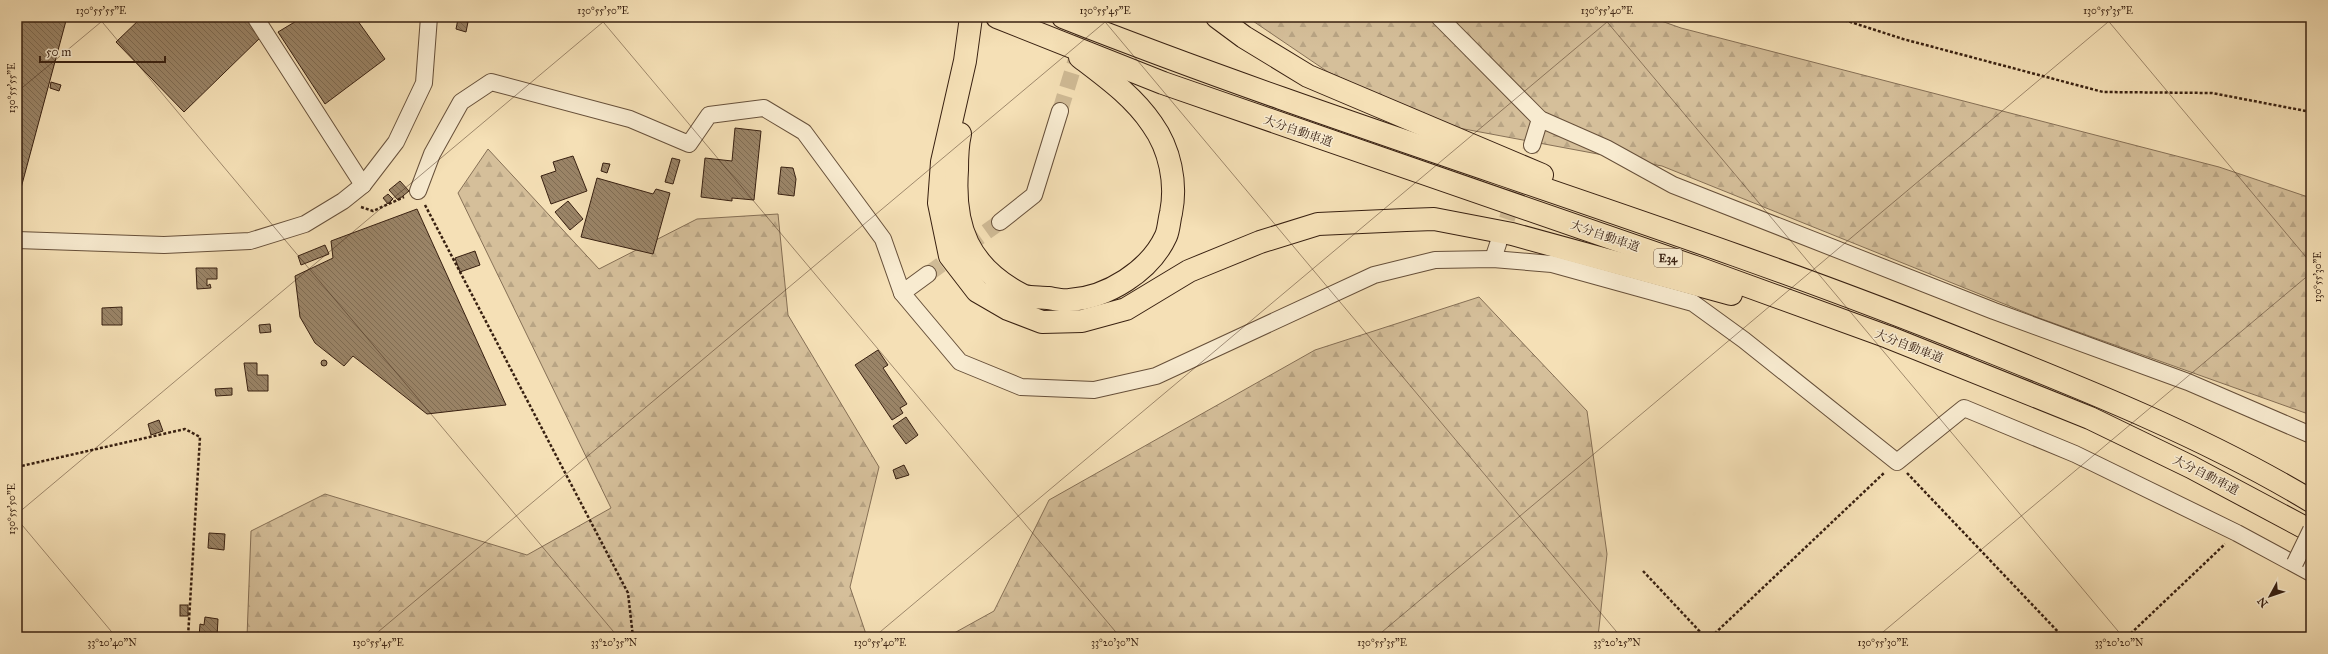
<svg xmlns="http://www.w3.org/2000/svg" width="2328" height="654" viewBox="0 0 2328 654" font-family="'IM FELL Great Primer','Noto Serif JP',serif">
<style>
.forest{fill:url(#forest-firs);stroke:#867056}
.building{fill:url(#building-back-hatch);stroke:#382011}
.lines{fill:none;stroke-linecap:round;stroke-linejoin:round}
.minor-tunnel{stroke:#cfba95;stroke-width:16;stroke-dasharray:16 8;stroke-linecap:butt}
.minor-casing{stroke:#67503a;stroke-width:18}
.motorway-casing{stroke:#382011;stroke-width:24}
.path{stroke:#382011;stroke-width:2.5;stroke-dasharray:3 2;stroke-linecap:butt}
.minor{stroke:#f8ebd0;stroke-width:16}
.motorway{stroke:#f5e0b6;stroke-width:22}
.minor-bridge-casing{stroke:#67503a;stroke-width:18;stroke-linecap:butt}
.minor-bridge{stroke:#f8ebd0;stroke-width:16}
.ticks{fill:none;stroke:#382011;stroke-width:1;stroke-opacity:0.45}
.labels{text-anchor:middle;stroke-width:3;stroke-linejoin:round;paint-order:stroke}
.shield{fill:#f8ebd0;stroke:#725d4a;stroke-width:1}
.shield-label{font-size:11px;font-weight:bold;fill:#382011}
.street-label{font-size:12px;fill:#382011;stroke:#f8ebd0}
.neatline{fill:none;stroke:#382011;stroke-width:1.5}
.ticks-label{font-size:10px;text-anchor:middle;fill:#382011}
</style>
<defs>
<pattern id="forest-firs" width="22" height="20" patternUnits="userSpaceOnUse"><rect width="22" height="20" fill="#d5bf9a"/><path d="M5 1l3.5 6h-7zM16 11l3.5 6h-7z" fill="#b8a484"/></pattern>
<pattern id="building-back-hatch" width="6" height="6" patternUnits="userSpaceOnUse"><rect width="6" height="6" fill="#9a8467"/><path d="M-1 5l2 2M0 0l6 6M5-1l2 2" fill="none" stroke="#7f6c53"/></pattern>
</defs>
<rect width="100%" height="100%" fill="#f5e0b6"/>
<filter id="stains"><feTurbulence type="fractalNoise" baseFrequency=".005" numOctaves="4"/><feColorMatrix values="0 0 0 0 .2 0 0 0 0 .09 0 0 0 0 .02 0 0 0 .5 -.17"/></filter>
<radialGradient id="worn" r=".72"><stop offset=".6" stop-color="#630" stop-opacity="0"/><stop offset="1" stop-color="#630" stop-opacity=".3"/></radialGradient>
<g class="forest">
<path d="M 1247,17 L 1650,17 L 1681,28 L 2219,167 L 2311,198 L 2311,415 L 2039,318 L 1662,166 L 1448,126 L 1328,72 Z"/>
<path d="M 488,149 L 599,269 L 697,219 L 778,214 L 788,315 L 879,467 L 850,587 L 867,637 L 247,637 L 251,531 L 325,494 L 527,555 L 611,508 L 458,193 Z"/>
<path d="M 1479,297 L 1587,411 L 1607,554 L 1598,637 L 947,637 L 994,611 L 1049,500 L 1315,350 Z"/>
</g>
<g class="building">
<path d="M 17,17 L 67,17 L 21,188 L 17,187 Z"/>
<path d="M 142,17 L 251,17 L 262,36 L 184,112 L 116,42 Z"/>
<path d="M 303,17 L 355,17 L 385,59 L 325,104 L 278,32 Z"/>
<path d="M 458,19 L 468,22 L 466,32 L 456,29 Z"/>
<path d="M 51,82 L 61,85 L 59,91 L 50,88 Z"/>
<path d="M 735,128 L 761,131 L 754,200 L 732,198 L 732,201 L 701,197 L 705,158 L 732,161 Z"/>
<path d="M 573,156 L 587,191 L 551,204 L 541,176 L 556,171 L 553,162 Z"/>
<path d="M 672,158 L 680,160 L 673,184 L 665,182 Z"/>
<path d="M 603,163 L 610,164 L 607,173 L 601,171 Z"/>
<path d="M 781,167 L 793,168 L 796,179 L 794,196 L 778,194 Z"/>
<path d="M 597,178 L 653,194 L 656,189 L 670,193 L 653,254 L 581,237 Z"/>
<path d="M 400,181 L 409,191 L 398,200 L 389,190 Z"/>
<path d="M 388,194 L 393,199 L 388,204 L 383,198 Z"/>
<path d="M 568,201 L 583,219 L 570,230 L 555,212 Z"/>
<path d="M 417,209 L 506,405 L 427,414 L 353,356 L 344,366 L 315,343 L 300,317 L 295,276 L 333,258 L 331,241 Z"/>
<path d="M 325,245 L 329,254 L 301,265 L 298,256 Z"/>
<path d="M 475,251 L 480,265 L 460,272 L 455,258 Z"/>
<path d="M 196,268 L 217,268 L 217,279 L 207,279 L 207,286 L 210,284 L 211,288 L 197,289 Z"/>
<path d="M 122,307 L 122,325 L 102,325 L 102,308 Z"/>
<path d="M 270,324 L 271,332 L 260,333 L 259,325 Z"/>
<path d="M 878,350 L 888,365 L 883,368 L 907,404 L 900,408 L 903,413 L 892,420 L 855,365 Z"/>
<circle cx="324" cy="363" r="3"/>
<path d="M 244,363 L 257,363 L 257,375 L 268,375 L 268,391 L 248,391 Z"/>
<path d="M 232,388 L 232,395 L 216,396 L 215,389 Z"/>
<path d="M 906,417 L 918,435 L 906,444 L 893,426 Z"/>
<path d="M 159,420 L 163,431 L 151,435 L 148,424 Z"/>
<path d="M 904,465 L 909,475 L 896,479 L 893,470 Z"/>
<path d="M 209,533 L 225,534 L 224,550 L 208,548 Z"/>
<rect x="180" y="605" width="8" height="11"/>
<path d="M 205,617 L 218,619 L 217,637 L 199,637 L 200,624 L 204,625 Z"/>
</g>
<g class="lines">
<g class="minor-tunnel">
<path d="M 1060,111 L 1089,17"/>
<path d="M 1499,242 L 1532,145"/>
<path d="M 928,274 L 1000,222"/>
</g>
<defs>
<g id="minor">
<path d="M 255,17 L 363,185"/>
<path d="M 1439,17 L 1540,119 L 1606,148 L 1673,185 L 1994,311 L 2188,382 L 2311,435"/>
<path d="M 1532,145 L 1540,119"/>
<path d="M 418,191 L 432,154 L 461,102 L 491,82 L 630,119 L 689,144 L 709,115 L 764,108 L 804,132 L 883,239 L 902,293 L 960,362 L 1021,387 L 1094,390 L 1156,376 L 1374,275 L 1435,260 L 1493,259 L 1552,264 L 1693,303 L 1744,340 L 1897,462 L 1964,408 L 2075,454 L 2237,533 L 2311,573"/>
<path d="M 1000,222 L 1034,195 L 1060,111"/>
<path d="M 17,240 L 164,245 L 250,241 L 305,224 L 343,201 L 363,185 L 396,142 L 424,83 L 429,17"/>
<path d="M 1493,259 L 1498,244"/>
<path d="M 902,293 L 928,274"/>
</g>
<g id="motorway">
<path d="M 971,17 L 965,61 L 942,162 L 939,203 L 950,256 L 977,291 L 1008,309 L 1042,322 L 1082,321 L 1126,309 L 1189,271 L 1260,242 L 1318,224 L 1406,220 L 1434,219 L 1512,234 L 1731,294"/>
<path d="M 997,17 L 1163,83 L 1698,268 L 1888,337 L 2090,418 L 2191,467 L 2311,531"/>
<path d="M 1063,17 C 1362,135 1671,223 1969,343 C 2084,389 2205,437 2311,501"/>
<path d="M 1217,17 L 1244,37 L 1308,76 L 1542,175"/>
<path d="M 960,134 C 957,146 957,158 957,170 C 953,227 968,267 1022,295 C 1028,298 1040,297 1048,298 C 1055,299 1063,301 1069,300 C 1107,298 1150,271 1166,236 C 1169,229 1169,220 1171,213 C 1177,183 1170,149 1152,124 C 1133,96 1106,77 1080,57"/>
</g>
</defs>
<use href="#minor" class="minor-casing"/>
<use href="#motorway" class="motorway-casing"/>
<g class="path">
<path d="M 1835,17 L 1903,39 L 2103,92 L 2212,93 L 2311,112"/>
<path d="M 425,205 L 628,593 L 633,637"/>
<path d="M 361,207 L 373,211 L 404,197"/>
<path d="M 17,467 L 185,429 L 200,437 L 188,637"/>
<path d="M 1907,473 L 2063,637"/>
<path d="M 1643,571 L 1705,637"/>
<path d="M 1711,637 L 1885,472"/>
<path d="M 2127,637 L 2225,544"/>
</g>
<use href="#minor" class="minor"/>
<use href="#motorway" class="motorway"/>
<defs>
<path id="minor-bridge" d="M 2295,563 L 2311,530"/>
</defs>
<use href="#minor-bridge" class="minor-bridge-casing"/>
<use href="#minor-bridge" class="minor-bridge"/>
</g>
<path class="ticks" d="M 98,17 L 618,637M 599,17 L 1120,637M 1101,17 L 1621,637M 1603,17 L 2123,637M 2105,17 L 2311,263M 17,92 L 107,17M 17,514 L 609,17M 17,519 L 116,637M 372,637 L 1111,17M 874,637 L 1613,17M 1376,637 L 2114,17M 1877,637 L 2311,273"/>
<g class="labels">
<rect class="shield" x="1654" y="249" width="28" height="18" rx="3"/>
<g class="shield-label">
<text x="1668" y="262">E34</text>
</g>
<g class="street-label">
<text transform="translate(1298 131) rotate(19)" y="4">大分自動車道</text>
<text transform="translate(1605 236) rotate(19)" y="4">大分自動車道</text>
<text transform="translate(1909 346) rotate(21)" y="4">大分自動車道</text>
<text transform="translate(2206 475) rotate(27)" y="4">大分自動車道</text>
</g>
</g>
<rect width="2328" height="654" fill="none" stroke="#f5e0b6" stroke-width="44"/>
<g transform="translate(2270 596) rotate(230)" stroke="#f8ebd0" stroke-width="3" paint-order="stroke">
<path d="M0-3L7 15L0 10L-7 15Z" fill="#382011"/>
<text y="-6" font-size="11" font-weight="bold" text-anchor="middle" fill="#382011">N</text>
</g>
<path d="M40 56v6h125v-6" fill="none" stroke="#382011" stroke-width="2"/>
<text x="46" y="56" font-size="12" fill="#382011" stroke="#f8ebd0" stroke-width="3" paint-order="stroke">50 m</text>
<rect x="22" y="22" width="2284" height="610" class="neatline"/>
<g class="ticks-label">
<text x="101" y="14">130°55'55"E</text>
<text x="603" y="14">130°55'50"E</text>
<text x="1105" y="14">130°55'45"E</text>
<text x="1607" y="14">130°55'40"E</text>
<text x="2108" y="14">130°55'35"E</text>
<text transform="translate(11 88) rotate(-90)" y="4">130°55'55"E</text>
<text transform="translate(2317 277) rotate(-90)" y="4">130°55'30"E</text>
<text transform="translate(11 509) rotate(-90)" y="4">130°55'50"E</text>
<text x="112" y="646">33°20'40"N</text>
<text x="378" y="646">130°55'45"E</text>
<text x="614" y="646">33°20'35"N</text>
<text x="880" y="646">130°55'40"E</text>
<text x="1115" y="646">33°20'30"N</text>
<text x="1382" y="646">130°55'35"E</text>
<text x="1617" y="646">33°20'25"N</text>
<text x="1883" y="646">130°55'30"E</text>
<text x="2119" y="646">33°20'20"N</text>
</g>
<rect width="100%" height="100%" filter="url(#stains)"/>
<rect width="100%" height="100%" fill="url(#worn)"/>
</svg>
